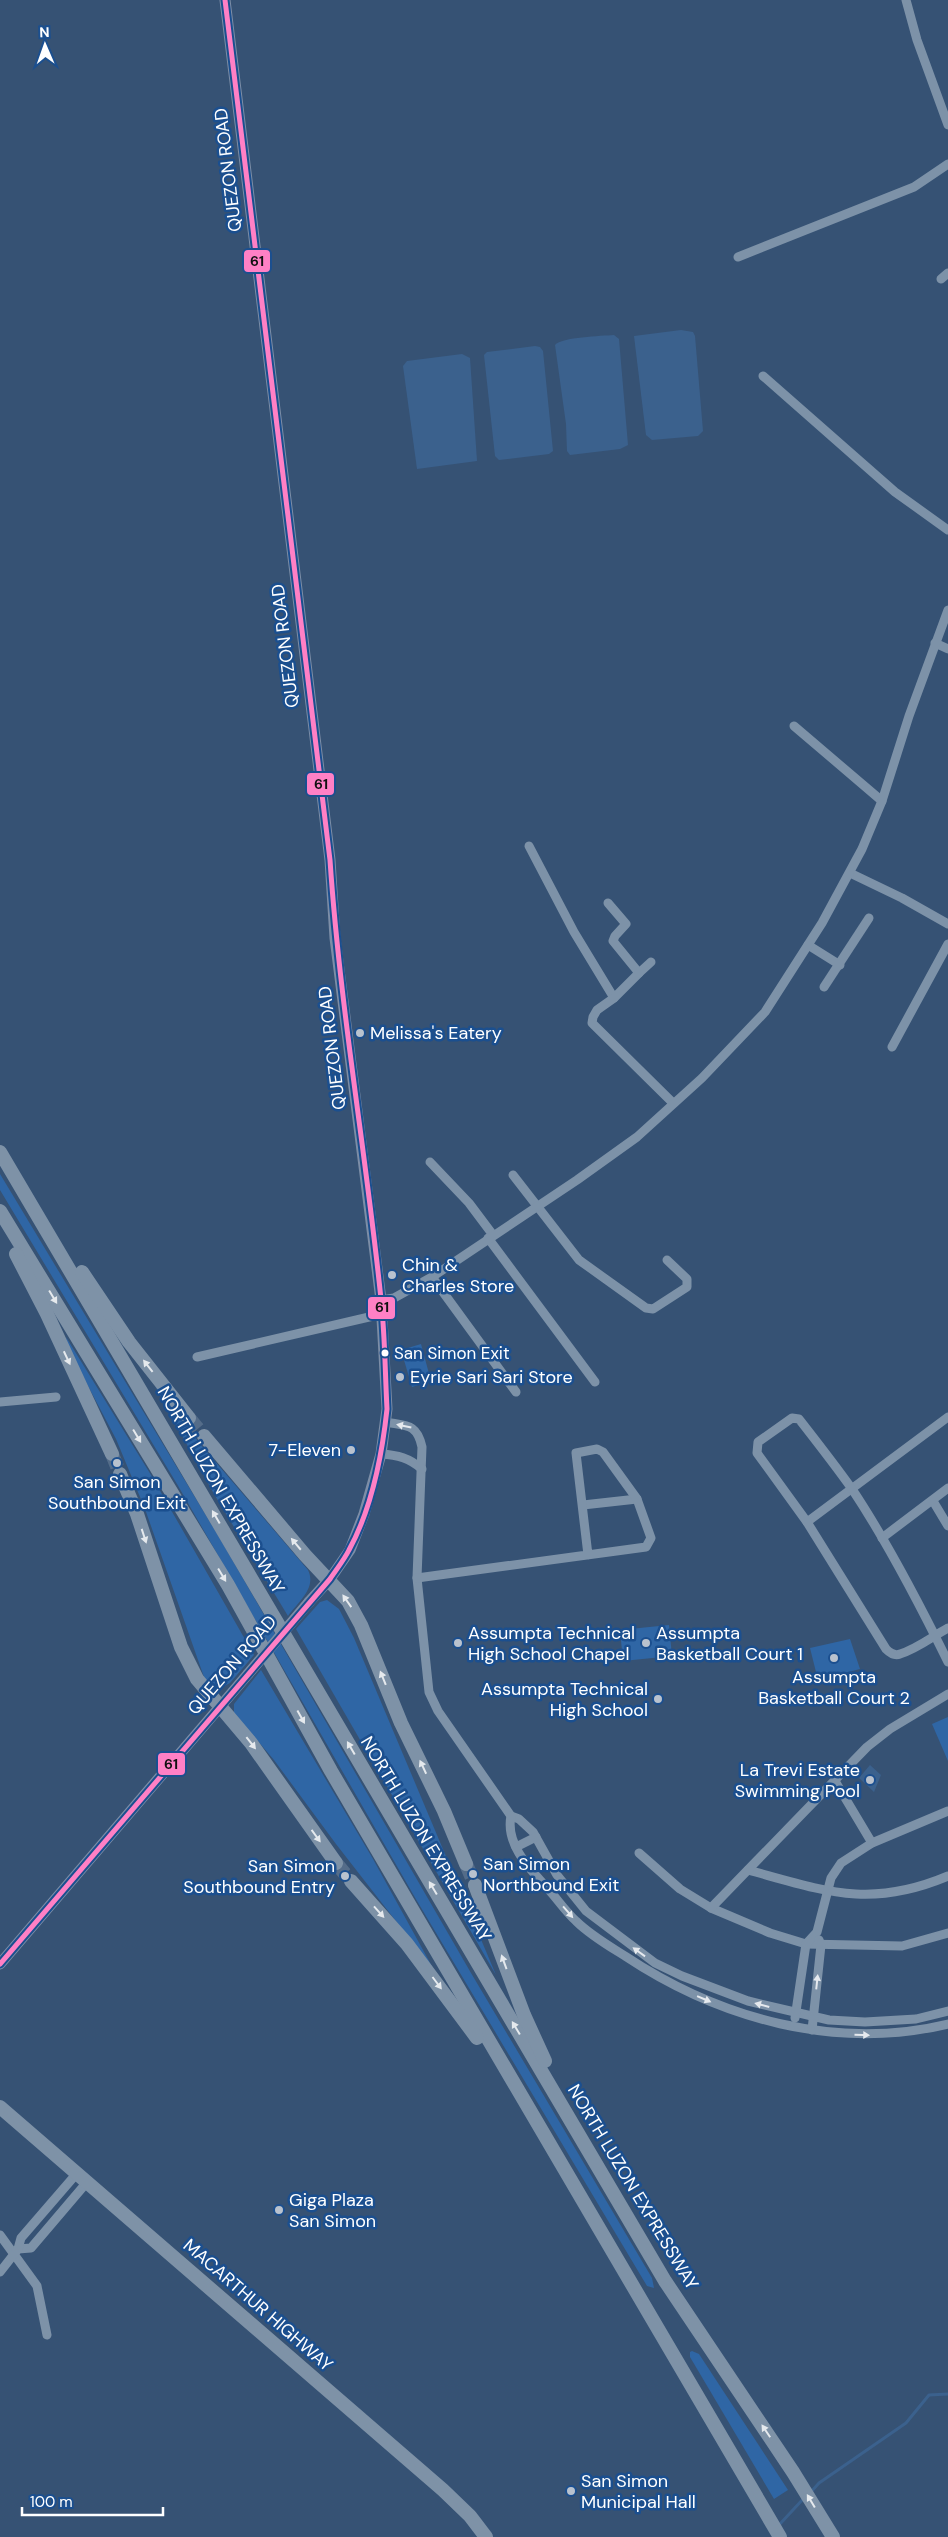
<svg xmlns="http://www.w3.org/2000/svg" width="948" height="2537" viewBox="0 0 948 2537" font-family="'DM Sans',sans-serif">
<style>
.green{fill:#2f66a5}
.water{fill:#3b618d}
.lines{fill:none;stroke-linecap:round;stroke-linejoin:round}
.stream{stroke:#3b618d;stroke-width:3}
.highway-tunnel{stroke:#546c89;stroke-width:14;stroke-dasharray:14 7;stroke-linecap:butt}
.minor{stroke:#7d92a8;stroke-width:9}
.major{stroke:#7d8ea7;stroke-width:11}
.highway{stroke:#7e92a7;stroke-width:14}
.major-bridge{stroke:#7d8ea7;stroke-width:11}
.bus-1-casing{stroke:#1b4f8f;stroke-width:9}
.bus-1{stroke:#ff80c5;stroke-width:5}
.oneway{fill:#e5e9ed}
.oneway2{fill:#e5e9ee}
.poi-dot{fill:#b9c2ce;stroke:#1b4f8f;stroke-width:2}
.bus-dot{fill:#fff;stroke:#1b4f8f;stroke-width:2}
.labels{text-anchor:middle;stroke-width:5;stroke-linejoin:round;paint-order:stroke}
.bus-label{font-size:17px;fill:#fff;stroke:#1b4f8f;text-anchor:start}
.street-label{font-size:18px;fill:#fff;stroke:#1b4f8f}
.poi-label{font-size:18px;fill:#fff;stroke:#1b4f8f;text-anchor:start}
.line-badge{stroke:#1b4f8f;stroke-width:2}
.pale-badge-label{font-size:14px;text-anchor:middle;font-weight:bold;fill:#111}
</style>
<rect width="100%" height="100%" fill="#365274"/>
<g class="green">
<path d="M 0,1174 L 219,1537 L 471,1973 L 652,2278 L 654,2288 L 647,2286 L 417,1901 L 177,1484 L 0,1190 Z"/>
<path d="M 66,1337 L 151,1475 L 254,1655 L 230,1683 L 221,1688 L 209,1685 L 204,1677 L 145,1509 L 116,1439 L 69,1350 Z"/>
<path d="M 421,1344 L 431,1381 L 412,1387 L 401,1350 Z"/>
<path d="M 155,1386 L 201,1445 L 308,1570 C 317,1588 298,1602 288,1616 L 214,1494 Z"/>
<path d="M 327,1600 L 339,1609 L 354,1638 L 496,1975 L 296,1629 L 320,1602 Z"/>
<path d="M 669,1625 L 672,1656 L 623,1661 L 620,1630 Z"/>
<path d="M 850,1639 L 860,1669 L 818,1680 L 810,1648 Z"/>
<path d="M 261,1670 L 373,1859 L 434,1970 L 336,1844 L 274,1760 L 234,1713 L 234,1704 Z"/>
<path d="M 948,1717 L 948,1761 L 932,1724 Z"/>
<path d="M 692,2351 L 699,2354 L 788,2490 L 774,2499 L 690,2357 L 690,2352 Z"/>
</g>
<g class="water">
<path d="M 681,330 L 693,332 L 695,336 L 703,431 L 698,436 L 652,440 L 646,435 L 634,336 Z"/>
<path d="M 614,335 L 619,339 L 628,445 L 620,449 L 570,455 L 567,451 L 566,424 L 555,345 C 562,337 601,336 614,335 Z"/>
<path d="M 535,346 L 540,347 L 543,351 L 553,451 L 549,454 L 499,460 L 495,456 L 484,355 L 487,352 Z"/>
<path d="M 462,354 L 470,358 L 477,461 L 417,469 L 403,366 L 407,361 Z"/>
<path d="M 870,1765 L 881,1775 L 874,1792 L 859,1778 Z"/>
</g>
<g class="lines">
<g class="stream">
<path d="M 810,2493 L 819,2483 L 906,2423 L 929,2395 L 948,2394"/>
<path d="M 779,2525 L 805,2497"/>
</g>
<g class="highway-tunnel">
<path d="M 189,1418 L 204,1436"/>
<path d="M 112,1454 L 120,1474"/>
<path d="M 336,1863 L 351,1881"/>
<path d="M 466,1864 L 475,1885"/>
</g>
<g class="minor">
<path d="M 906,0 L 917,40 L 948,125"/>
<path d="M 738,257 L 914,187 L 948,164"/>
<path d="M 941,279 L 948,273"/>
<path d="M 763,376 L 895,492 L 948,530"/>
<path d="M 935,643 L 948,649"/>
<path d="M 794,726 L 882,801"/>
<path d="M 529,846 L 574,932 L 614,998"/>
<path d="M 850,873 L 902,898 L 948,924"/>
<path d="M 608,903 L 626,924 L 615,936 L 613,941 L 639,973 L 614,998 L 597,1010 L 593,1017 L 592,1023 L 673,1103"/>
<path d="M 808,945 L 840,965"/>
<path d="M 639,973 L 651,962"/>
<path d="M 824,987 L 869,918"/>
<path d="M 892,1047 L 948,944"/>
<path d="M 430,1162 L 469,1203 L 493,1235"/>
<path d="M 513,1175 L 579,1260 L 646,1308 L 653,1309 L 687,1287 L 687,1279 L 667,1260"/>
<path d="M 488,1238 L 595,1382"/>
<path d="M 432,1277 L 516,1392"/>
<path d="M 381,1300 L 394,1298 L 432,1277 L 577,1180 L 637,1137 L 702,1078 L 765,1012 L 822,923 L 862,849 L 882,801 L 909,716 L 948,610"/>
<path d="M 197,1357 L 382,1314"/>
<path d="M 0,1402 L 56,1397"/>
<path d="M 385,1422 C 406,1426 417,1423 422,1447 L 417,1578 L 429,1692 L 438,1711 L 511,1816 L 519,1819 L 533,1832 L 557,1875 L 586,1911 L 655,1963 L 682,1976 L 748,2001 L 829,2020 L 865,2022 L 916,2019 L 948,2011"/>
<path d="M 381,1454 C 398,1455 409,1458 422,1469"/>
<path d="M 933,1501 L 948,1526"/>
<path d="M 583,1505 L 637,1499"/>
<path d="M 807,1522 L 948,1417"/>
<path d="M 882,1538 L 948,1488"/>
<path d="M 417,1578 L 646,1547 L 651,1538 L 637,1499 L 603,1452 L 597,1449 L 576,1453 L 588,1555"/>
<path d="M 948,1628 C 933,1636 917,1649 900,1654 C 895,1656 890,1653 886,1649 L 807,1522 L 757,1453 L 758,1442 L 792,1418 L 799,1419 C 817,1442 835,1465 852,1489 C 888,1543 919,1603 948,1662"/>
<path d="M 835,1781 L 872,1843"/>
<path d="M 511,1816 C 505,1845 531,1870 549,1890 C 558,1900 566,1912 576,1921 C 590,1935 609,1946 625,1956 C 720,2019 836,2051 948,2024"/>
<path d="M 516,1847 L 536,1837"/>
<path d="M 639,1853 L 680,1889 L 711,1908 L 770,1933 L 806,1944 L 902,1946 L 948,1933"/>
<path d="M 748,1870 C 825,1891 870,1909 948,1876"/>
<path d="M 711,1908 L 867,1747 L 890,1729 L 948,1694"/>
<path d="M 795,2018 L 806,1944 L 817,1932 L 831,1878 L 841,1863 L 872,1843 L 948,1811"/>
<path d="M 812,2030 L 821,1945 L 819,1940"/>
<path d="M 0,2235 L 37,2286 L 47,2335"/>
<path d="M 18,2249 L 31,2248 L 88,2181"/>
<path d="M 0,2272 L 18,2249 L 21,2238 L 78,2172"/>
</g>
<g class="major">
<path d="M 225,0 L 330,860 L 335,938 L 381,1300 L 387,1409 L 381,1454 L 364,1514 L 350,1550 L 330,1579 L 309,1602"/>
<path d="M 0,1964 L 248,1674"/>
</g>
<g class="highway">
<path d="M 0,1152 L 665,2281 L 793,2472 L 833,2537"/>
<path d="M 0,1211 L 228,1585 L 331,1771 L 780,2537"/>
<path d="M 16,1254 L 47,1314 L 112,1454"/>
<path d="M 82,1272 L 129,1342 L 189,1418"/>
<path d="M 204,1436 L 305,1555 L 348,1601 L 361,1625 L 401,1723 L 444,1811 L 466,1864"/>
<path d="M 120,1474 L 137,1514 L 181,1647 L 197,1679 L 251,1743 L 336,1863"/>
<path d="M 351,1881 L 407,1944 L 477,2038"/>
<path d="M 475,1885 L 524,2015 L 545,2061"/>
<path d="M 0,2107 L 443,2490 L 470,2516 L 486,2537"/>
</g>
<path class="major-bridge" d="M 248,1674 L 309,1602"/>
<defs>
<path id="bus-1" d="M 0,1964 L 330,1579 C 336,1570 344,1560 349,1550 C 372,1508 382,1456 387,1409 C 385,1372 385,1335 381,1299 C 366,1153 340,1008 330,860 L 225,0"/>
</defs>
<use href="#bus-1" class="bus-1-casing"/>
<use href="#bus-1" class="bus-1"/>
</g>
<defs><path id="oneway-solid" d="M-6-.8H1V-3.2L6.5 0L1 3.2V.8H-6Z" transform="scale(1.25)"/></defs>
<g class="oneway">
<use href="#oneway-solid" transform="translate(53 1297) rotate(59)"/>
<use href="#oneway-solid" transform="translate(67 1358) rotate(65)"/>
<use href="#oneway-solid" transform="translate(148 1366) rotate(-128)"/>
<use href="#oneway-solid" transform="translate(137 1436) rotate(59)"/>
<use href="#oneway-solid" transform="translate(216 1517) rotate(-120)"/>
<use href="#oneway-solid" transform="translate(144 1536) rotate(72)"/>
<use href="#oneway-solid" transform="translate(296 1544) rotate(-130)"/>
<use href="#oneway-solid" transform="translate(222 1575) rotate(59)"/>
<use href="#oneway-solid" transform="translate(347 1601) rotate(-125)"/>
<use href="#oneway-solid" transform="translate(383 1678) rotate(-112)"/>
<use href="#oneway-solid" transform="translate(301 1717) rotate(61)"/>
<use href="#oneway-solid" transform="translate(251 1743) rotate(52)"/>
<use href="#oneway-solid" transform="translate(351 1748) rotate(-120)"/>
<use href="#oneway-solid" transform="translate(423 1767) rotate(-115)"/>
<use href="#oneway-solid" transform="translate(316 1836) rotate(54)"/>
<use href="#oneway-solid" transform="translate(433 1888) rotate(-121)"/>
<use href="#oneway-solid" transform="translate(379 1912) rotate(48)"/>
<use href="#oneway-solid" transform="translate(504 1962) rotate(-110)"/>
<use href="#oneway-solid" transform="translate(437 1983) rotate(53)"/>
<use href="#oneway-solid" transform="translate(516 2028) rotate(-121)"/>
<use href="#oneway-solid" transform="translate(766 2431) rotate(-124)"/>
<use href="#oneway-solid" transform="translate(811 2501) rotate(-121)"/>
</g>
<g class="oneway2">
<use href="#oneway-solid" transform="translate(404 1426) rotate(-168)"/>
<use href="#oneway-solid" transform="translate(568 1912) rotate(49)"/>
<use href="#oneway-solid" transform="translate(639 1952) rotate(-144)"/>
<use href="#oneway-solid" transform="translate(817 1982) rotate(-84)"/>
<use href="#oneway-solid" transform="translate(704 1999) rotate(23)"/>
<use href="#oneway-solid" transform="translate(762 2005) rotate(-165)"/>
<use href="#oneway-solid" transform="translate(862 2035) rotate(1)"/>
</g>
<g class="poi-dot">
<circle cx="360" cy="1033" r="5"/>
<circle cx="392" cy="1275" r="5"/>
<circle cx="400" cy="1377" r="5"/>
<circle cx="351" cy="1450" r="5"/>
<circle cx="117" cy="1463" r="5"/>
<circle cx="458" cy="1643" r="5"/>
<circle cx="646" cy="1643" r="5"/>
<circle cx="834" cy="1658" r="5"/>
<circle cx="658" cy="1699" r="5"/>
<circle cx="870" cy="1780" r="5"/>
<circle cx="473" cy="1874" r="5"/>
<circle cx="345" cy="1876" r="5"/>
<circle cx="279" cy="2210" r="5"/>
<circle cx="571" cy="2491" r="5"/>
</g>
<circle class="bus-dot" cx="385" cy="1353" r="4.5"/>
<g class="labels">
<g class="bus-label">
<text x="394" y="1359">San Simon Exit</text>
</g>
<g class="street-label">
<text transform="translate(228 170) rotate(-97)" y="6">QUEZON ROAD</text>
<text transform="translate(285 646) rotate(-97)" y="6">QUEZON ROAD</text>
<text transform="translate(332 1048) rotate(-97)" y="6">QUEZON ROAD</text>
<text transform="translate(221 1490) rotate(60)" y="6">NORTH LUZON EXPRESSWAY</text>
<text transform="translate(232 1665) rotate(-49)" y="6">QUEZON ROAD</text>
<text transform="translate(426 1839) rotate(59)" y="6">NORTH LUZON EXPRESSWAY</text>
<text transform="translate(633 2187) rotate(59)" y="6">NORTH LUZON EXPRESSWAY</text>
<text transform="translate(258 2305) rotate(41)" y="6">MACARTHUR HIGHWAY</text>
</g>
<g class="poi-label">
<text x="370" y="1039">Melissa's Eatery</text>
<text x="402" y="1271">Chin &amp;<tspan x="402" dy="21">Charles Store</tspan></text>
<text x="410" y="1383">Eyrie Sari Sari Store</text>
<text x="341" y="1456" text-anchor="end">7-Eleven</text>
<text x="117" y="1488" text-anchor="middle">San Simon<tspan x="117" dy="21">Southbound Exit</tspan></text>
<text x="468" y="1639">Assumpta Technical<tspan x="468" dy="21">High School Chapel</tspan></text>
<text x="656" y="1639">Assumpta<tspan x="656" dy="21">Basketball Court 1</tspan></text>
<text x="834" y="1683" text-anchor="middle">Assumpta<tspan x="834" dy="21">Basketball Court 2</tspan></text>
<text x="648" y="1695" text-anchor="end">Assumpta Technical<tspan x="648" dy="21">High School</tspan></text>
<text x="860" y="1776" text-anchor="end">La Trevi Estate<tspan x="860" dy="21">Swimming Pool</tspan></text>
<text x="483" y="1870">San Simon<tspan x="483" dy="21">Northbound Exit</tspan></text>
<text x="335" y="1872" text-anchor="end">San Simon<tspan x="335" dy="21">Southbound Entry</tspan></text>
<text x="289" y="2206">Giga Plaza<tspan x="289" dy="21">San Simon</tspan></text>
<text x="581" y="2487">San Simon<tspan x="581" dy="21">Municipal Hall</tspan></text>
</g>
</g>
<g class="line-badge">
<rect x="243" y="249" width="28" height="24" rx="5" fill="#ff80c5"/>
<rect x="306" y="772" width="29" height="24" rx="5" fill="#ff80c5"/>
<rect x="367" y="1296" width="29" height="24" rx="5" fill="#ff80c5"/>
<rect x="157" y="1752" width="29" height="24" rx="5" fill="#ff80c5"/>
</g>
<g class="pale-badge-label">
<text x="257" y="266">61</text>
<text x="321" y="789">61</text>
<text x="382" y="1312">61</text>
<text x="171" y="1769">61</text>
</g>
<g transform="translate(45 45) rotate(358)" stroke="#1b4f8f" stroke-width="4" paint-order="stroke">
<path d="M0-4L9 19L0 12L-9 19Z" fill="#ffffff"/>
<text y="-8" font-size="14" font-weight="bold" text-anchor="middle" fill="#ffffff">N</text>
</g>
<path d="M22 2507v8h141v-8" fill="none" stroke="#ffffff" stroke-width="2.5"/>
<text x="30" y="2507" font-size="15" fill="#ffffff" stroke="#1b4f8f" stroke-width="4" paint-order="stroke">100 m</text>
</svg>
